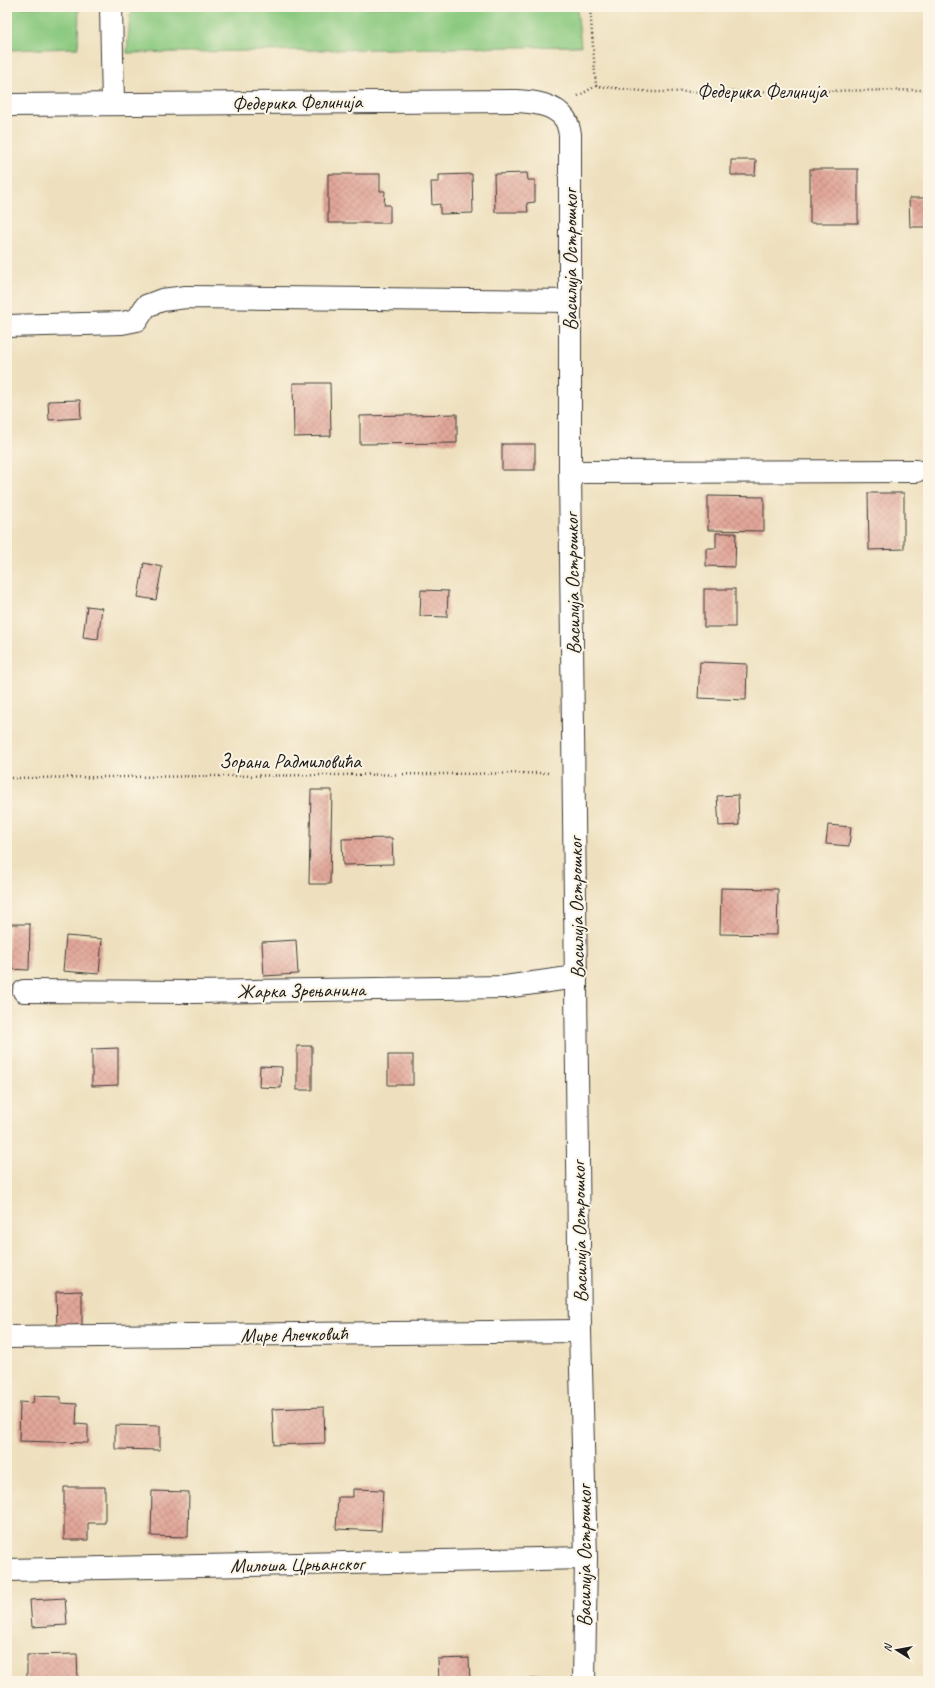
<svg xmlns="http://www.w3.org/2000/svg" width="935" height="1688" viewBox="0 0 935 1688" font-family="Caveat,sans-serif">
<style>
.grass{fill:#8ac97f;stroke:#53724e}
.building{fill:url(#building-cross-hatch)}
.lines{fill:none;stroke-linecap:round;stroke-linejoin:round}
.minor-casing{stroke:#3c3934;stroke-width:24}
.path{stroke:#3c3934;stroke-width:2.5;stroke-dasharray:1 3;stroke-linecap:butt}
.minor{stroke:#fff;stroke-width:22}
.labels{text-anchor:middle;stroke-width:4;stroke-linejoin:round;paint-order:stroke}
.street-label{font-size:20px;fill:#1c1c1c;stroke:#fcf5e5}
</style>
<defs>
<pattern id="building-cross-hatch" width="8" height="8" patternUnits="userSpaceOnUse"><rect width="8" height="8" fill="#e1a699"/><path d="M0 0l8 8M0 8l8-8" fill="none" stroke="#c08e83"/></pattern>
</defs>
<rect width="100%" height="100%" fill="#fcf5e5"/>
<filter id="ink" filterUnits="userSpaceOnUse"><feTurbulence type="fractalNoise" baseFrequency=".025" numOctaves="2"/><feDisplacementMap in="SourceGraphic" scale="8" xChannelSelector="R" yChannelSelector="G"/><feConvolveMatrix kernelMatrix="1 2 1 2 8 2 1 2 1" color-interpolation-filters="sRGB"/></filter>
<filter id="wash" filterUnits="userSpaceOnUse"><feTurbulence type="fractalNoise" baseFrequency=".012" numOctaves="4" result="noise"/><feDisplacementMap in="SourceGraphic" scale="16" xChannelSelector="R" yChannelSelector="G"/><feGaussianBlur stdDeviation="0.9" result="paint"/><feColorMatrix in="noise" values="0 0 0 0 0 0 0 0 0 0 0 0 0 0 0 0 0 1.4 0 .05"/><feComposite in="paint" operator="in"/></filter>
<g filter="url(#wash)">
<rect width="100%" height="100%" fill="#eee0be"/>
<g class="grass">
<path d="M 7,7 L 79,7 L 78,48 L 7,50 Z"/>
<path d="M 142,7 L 577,7 L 581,46 L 127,53 L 130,14 L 142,10 Z"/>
</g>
<g id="blocks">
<g class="building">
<path d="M 731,160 L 756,160 L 755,175 L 731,175 Z"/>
<rect x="810" y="169" width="48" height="54"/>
<path d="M 527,173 L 528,180 L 535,180 L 535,202 L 527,203 L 528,212 L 495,212 L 494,174 Z"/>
<path d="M 328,174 L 380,174 L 380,191 L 385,191 L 384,205 L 390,205 L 390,223 L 328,223 Z"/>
<path d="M 472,174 L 473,213 L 440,214 L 440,204 L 432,205 L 431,182 L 439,182 L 439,175 Z"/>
<path d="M 909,198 L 928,198 L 928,227 L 910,227 Z"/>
<path d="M 293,383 L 330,383 L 331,436 L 294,437 Z"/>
<path d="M 80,400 L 81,418 L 49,420 L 48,401 Z"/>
<path d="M 457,414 L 457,443 L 360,444 L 360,416 Z"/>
<rect x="502" y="444" width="33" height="26"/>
<path d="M 868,493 L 904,493 L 904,549 L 869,550 Z"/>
<path d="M 708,496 L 764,497 L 764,531 L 708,530 Z"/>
<path d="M 716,533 L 736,533 L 735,567 L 706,566 L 706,548 L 716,548 Z"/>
<path d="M 144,563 L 162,567 L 156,600 L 138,597 Z"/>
<rect x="704" y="589" width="31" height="38"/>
<path d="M 421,590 L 448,591 L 447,617 L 420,616 Z"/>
<path d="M 87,606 L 102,608 L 98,639 L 83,637 Z"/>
<path d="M 700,662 L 747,664 L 746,700 L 698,698 Z"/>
<path d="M 311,790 L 332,790 L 330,884 L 309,884 Z"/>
<path d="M 738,795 L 739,825 L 719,826 L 717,796 Z"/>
<path d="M 828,825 L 851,827 L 849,846 L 826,844 Z"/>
<path d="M 392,838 L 393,864 L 343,865 L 342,839 Z"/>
<path d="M 721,888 L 778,889 L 777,935 L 720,934 Z"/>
<path d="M 9,924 L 30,924 L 29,970 L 8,969 Z"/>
<path d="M 66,936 L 102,939 L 99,974 L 63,971 Z"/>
<path d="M 296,940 L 298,974 L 264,976 L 262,942 Z"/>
<rect x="297" y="1046" width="15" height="44"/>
<path d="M 118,1048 L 118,1085 L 92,1086 L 92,1049 Z"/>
<rect x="388" y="1055" width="25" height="30"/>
<path d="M 260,1066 L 282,1067 L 281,1088 L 259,1087 Z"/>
<path d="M 82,1291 L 82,1329 L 57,1330 L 56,1292 Z"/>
<path d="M 34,1396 L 61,1397 L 61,1403 L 77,1404 L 76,1424 L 88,1425 L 88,1443 L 19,1441 L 20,1402 L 33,1403 Z"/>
<path d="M 324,1407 L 325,1443 L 274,1445 L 272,1409 Z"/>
<path d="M 115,1425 L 160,1426 L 160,1450 L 115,1449 Z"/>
<path d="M 64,1487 L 105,1487 L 105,1523 L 88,1523 L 88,1540 L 64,1540 Z"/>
<path d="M 353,1489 L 383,1490 L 381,1531 L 336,1529 L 338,1497 L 353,1497 Z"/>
<path d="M 152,1491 L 189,1492 L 188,1537 L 151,1536 Z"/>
<path d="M 65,1598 L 67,1625 L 32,1627 L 30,1600 Z"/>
<path d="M 77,1654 L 78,1681 L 27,1681 L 27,1655 Z"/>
<path d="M 469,1658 L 470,1681 L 439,1681 L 438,1659 Z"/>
<rect x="530" y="1679" width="29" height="2"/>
</g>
</g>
</g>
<g filter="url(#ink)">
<use href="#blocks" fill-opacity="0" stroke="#3c3934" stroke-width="1"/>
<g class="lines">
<defs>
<g id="minor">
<path d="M 111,7 L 113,104"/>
<path d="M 7,105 L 517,101 C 533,102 555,104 565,119 C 568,123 569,130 570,134 L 570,472 L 580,1331 L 586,1558 L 584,1681"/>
<path d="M 7,326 L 122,323 L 137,320 L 146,306 L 162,300 L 186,297 L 570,301"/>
<path d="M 570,472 L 916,471"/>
<path d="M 24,991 L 193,992 L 505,987 L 576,977"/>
<path d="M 7,1337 L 580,1331"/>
<path d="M 7,1570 L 586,1558"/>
</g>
</defs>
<use href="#minor" class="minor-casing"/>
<g class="path">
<path d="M 596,86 L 651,92 L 928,90"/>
<path d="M 578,96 L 596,86 L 590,7"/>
<path d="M 7,778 L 548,773"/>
</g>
<use href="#minor" class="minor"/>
</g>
</g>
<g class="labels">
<g class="street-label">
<text x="762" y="98">Федерика Фелинија</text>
<text transform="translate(297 102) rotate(-1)" y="7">Федерика Фелинија</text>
<text transform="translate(570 260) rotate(-90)" y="7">Василија Острошког</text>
<text transform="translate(572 584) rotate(-91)" y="7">Василија Острошког</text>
<text x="290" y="768">Зорана Радмиловића</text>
<text transform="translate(576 908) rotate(-91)" y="7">Василија Острошког</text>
<text transform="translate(301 990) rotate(-1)" y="7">Жарка Зрењанина</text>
<text transform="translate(579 1232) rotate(-91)" y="7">Василија Острошког</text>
<text transform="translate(294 1334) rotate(-1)" y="7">Мире Алечковић</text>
<text transform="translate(584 1556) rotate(-90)" y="7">Василија Острошког</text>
<text transform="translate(297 1564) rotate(-1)" y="7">Милоша Црњанског</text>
</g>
</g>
<rect width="935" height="1688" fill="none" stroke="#fcf5e5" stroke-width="24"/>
<g transform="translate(897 1650) rotate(281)" stroke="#fcf5e5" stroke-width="3" paint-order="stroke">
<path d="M0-3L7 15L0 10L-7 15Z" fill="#1c1c1c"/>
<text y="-6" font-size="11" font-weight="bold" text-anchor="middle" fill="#1c1c1c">N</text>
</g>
</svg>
